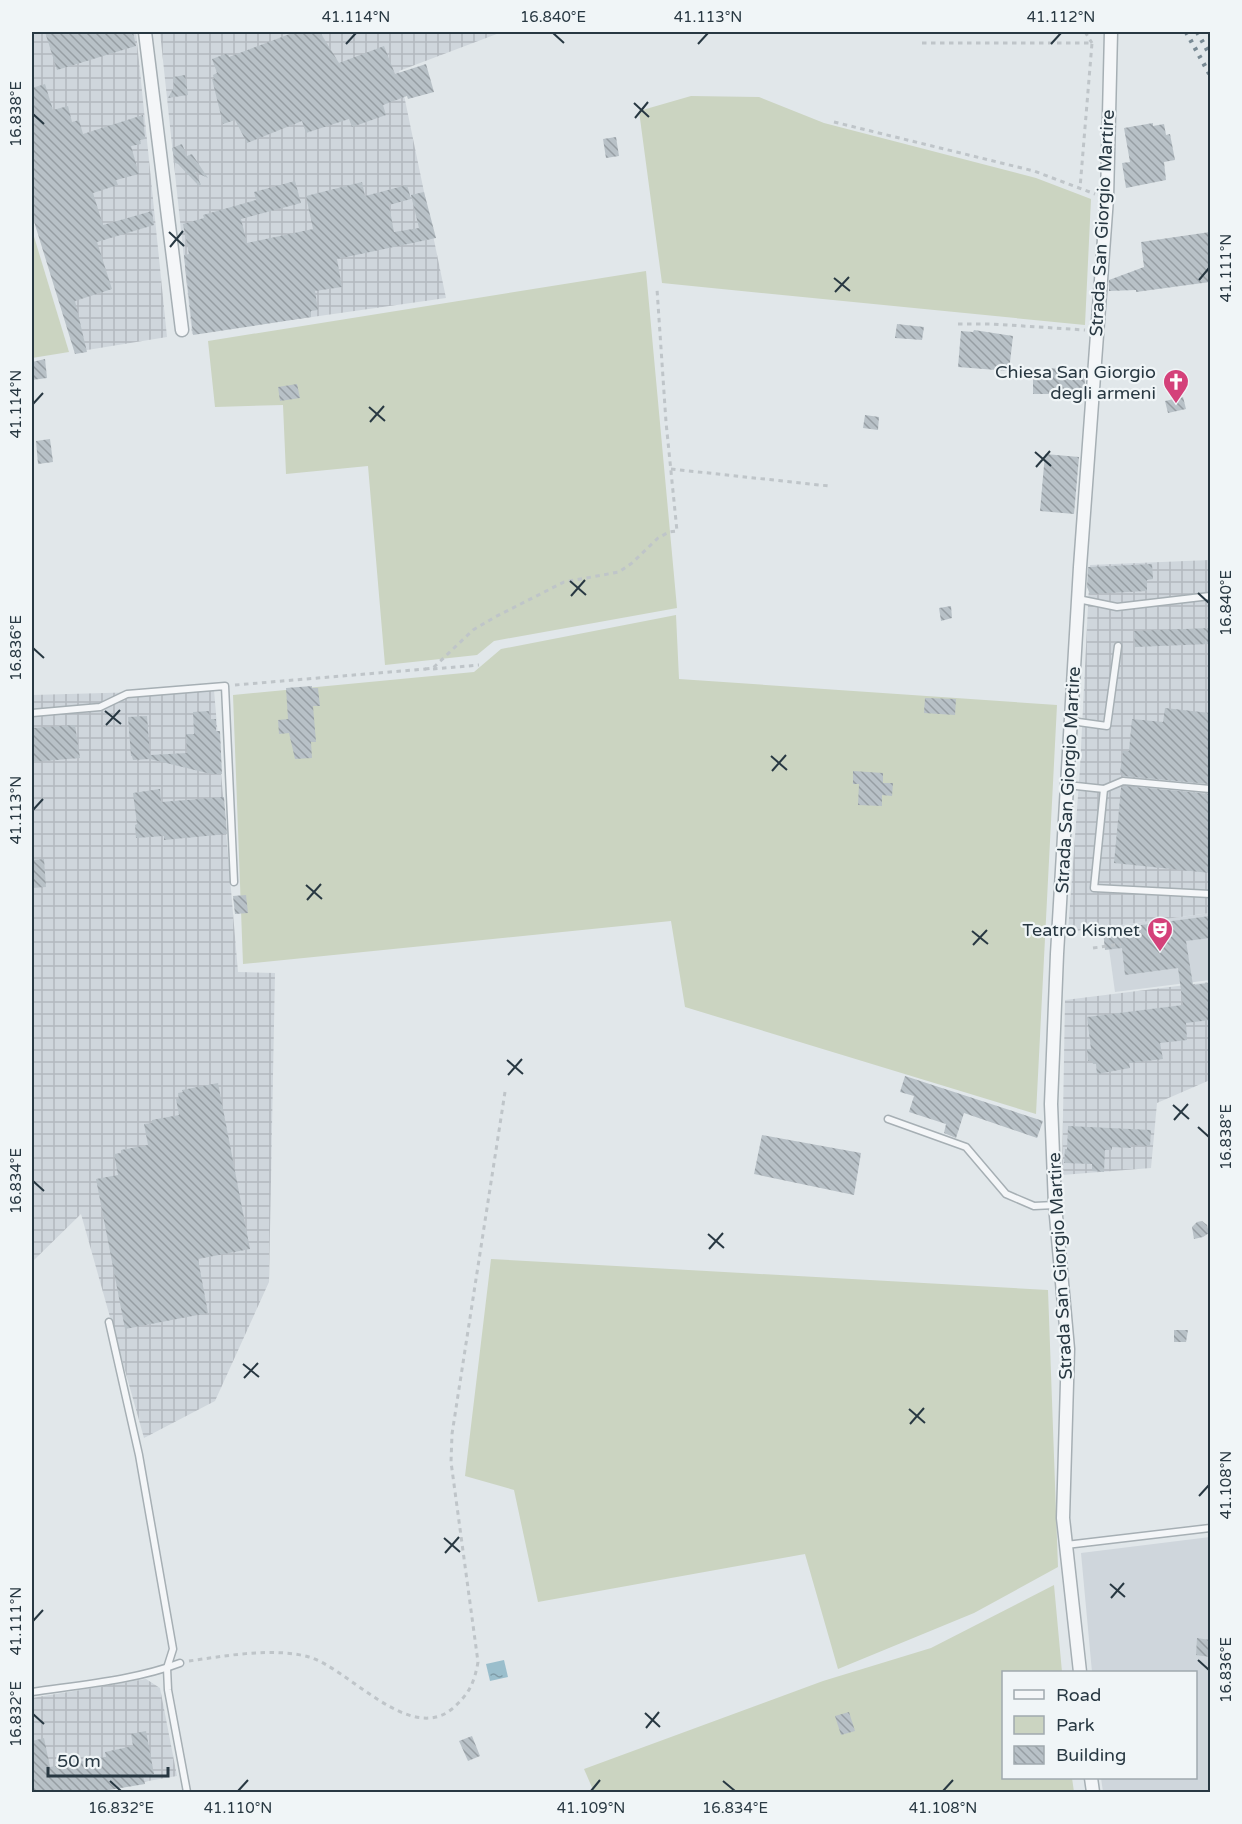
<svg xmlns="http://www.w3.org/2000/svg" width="1242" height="1824" viewBox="0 0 1242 1824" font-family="'Varela Round',sans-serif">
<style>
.built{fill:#cfd6dc}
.industrial{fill:url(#industrial-grid)}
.green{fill:#cbd4c1}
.water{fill:url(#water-ripples)}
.building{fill:url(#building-back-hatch)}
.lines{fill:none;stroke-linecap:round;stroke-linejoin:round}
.lane-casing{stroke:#a6afb4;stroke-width:9}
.street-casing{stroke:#a6afb4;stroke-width:15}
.path{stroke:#bfc5c9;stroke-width:3;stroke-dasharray:4.5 4.5;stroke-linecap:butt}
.lane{stroke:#f4f6f8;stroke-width:6}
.street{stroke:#f4f6f8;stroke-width:12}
.rail{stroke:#798a94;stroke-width:4.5;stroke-dasharray:3 6;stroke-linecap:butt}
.ticks{fill:none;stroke:#283842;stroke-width:2}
.labels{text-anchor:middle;stroke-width:4.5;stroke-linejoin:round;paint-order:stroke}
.street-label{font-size:18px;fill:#283842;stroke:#f0f5f7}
.poi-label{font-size:18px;fill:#283842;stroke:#f0f5f7;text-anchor:end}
.neatline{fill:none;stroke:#283842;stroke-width:2}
.ticks-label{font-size:15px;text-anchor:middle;fill:#283842}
</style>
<defs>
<pattern id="industrial-grid" width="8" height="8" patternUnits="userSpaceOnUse" patternTransform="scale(1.5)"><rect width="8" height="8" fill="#cfd6dc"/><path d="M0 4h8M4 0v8" fill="none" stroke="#b2b8be"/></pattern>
<pattern id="water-ripples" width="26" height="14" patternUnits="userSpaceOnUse" patternTransform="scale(1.5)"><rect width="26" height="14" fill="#9abecc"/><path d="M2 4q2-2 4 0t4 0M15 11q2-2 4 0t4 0" fill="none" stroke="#7e9ba7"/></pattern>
<pattern id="building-back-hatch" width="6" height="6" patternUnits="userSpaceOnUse" patternTransform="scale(1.5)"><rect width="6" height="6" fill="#b8c1c7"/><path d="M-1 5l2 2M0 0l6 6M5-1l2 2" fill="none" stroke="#969ea3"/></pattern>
</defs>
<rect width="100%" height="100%" fill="#e1e7ea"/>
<g class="built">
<path d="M 1210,913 L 1210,980 L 1115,992 L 1106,927 Z"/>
<path d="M 1210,1537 L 1210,1792 L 1103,1792 L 1101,1778 L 1196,1778 L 1196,1672 L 1092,1672 L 1081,1553 Z"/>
</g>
<g class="industrial">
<path d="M 32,32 L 136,32 L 167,337 L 75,352 L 32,202 Z"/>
<path d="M 160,32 L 502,32 L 399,71 L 446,298 L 192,334 Z"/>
<path d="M 1210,560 L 1210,913 L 1068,932 L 1080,768 L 1090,565 Z"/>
<path d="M 214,690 L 238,972 L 275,973 L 269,1282 L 215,1401 L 144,1438 L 81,1214 L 32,1262 L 32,695 Z"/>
<path d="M 1210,982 L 1210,1080 L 1157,1103 L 1151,1168 L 1062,1175 L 1065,1000 Z"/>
<path d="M 146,1679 L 160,1688 L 177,1776 L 85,1792 L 32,1792 L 32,1698 Z"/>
</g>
<g class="green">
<path d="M 691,96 L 759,97 L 824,123 L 1036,178 L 1091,199 L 1085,325 L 662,283 L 639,111 Z"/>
<path d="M 32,230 L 69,352 L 32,358 Z"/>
<path d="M 646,271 L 677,608 L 494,641 L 477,655 L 385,665 L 368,466 L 286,474 L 283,405 L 215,407 L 208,341 Z"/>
<path d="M 676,615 L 679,679 L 1057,705 L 1036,1114 L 685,1007 L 671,921 L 243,964 L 233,695 L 474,672 L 501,649 Z"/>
<path d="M 491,1259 L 1048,1290 L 1058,1567 L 974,1613 L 838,1669 L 805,1554 L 538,1602 L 514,1490 L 465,1476 Z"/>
<path d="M 1054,1585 L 1062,1672 L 1004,1672 L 1004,1778 L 1072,1778 L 1074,1792 L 594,1792 L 584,1769 L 823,1681 L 931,1648 Z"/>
</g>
<path class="water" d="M 504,1660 L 508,1677 L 490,1681 L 486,1664 Z"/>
<g class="building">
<path d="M 45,32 L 133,32 L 136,46 L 57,70 Z"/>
<path d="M 295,32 L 320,32 L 339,63 L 384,46 L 395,74 L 426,64 L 434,92 L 408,99 L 407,96 L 383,105 L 386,115 L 352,127 L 349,119 L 306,133 L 302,121 L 247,143 L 235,120 L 223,124 L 212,79 L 214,79 L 213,75 L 217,73 L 212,59 L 228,53 L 229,57 Z"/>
<path d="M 185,75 L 188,95 L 168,98 L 174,87 L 173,77 Z"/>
<path d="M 45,84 L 53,110 L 68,106 L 72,122 L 79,120 L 83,134 L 143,115 L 145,139 L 140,140 L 141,144 L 131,146 L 139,174 L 116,180 L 118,185 L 93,193 L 103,225 L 152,211 L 154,225 L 97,242 L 112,289 L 75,301 L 87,352 L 75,354 L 32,215 L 32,88 Z"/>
<path d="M 1153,123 L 1153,126 L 1164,124 L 1166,135 L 1170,134 L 1175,160 L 1164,162 L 1166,180 L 1126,188 L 1122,163 L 1130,162 L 1124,128 Z"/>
<path d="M 616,137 L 619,156 L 606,158 L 603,139 Z"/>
<path d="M 182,144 L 187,156 L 192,154 L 208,178 L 195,172 L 201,185 L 199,186 L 178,164 L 173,162 L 175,161 L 172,148 Z"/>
<path d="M 295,181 L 301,203 L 241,219 L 247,243 L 313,229 L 306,196 L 362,182 L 365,196 L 407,185 L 411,199 L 389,205 L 394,232 L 419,228 L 411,195 L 424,192 L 436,238 L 337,259 L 342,287 L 315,291 L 318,310 L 311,311 L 311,317 L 193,335 L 184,255 L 189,254 L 183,224 L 204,218 L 203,215 L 256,200 L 254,192 Z"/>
<path d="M 1210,232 L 1210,282 L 1136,292 L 1136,290 L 1109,291 L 1109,280 L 1144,267 L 1141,242 Z"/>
<path d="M 897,324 L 924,327 L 922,340 L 895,338 Z"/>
<path d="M 974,330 L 1013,336 L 1009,371 L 958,367 L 961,331 L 973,332 Z"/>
<path d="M 45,359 L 47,378 L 32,380 L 32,362 Z"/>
<path d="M 1033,368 L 1082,369 L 1085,379 L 1084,394 L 1033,394 Z"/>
<path d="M 297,384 L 300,398 L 280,401 L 278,387 Z"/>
<path d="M 1183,397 L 1186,409 L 1168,413 L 1165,401 Z"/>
<path d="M 865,415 L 879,417 L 878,430 L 863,428 Z"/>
<path d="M 50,439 L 53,462 L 38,464 L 36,441 Z"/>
<path d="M 1045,454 L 1079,457 L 1074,514 L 1040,511 Z"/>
<path d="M 1152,564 L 1153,579 L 1147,580 L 1147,591 L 1090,594 L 1087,587 L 1088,567 Z"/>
<path d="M 951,606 L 952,618 L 941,621 L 939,608 Z"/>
<path d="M 1210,628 L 1210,644 L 1135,647 L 1134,631 Z"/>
<path d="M 312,686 L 312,688 L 318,688 L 320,706 L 313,706 L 316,742 L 311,742 L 312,758 L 295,759 L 289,733 L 279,734 L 278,720 L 288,719 L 286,688 Z"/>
<path d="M 925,698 L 956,699 L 955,715 L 924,713 Z"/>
<path d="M 1165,708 L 1210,713 L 1210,784 L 1122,776 L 1123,773 L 1120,773 L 1123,751 L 1129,751 L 1132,719 L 1163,722 Z"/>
<path d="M 209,711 L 210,719 L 216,719 L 216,731 L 220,731 L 222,774 L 211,774 L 150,759 L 133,760 L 132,756 L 131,756 L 128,717 L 147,716 L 150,755 L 187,753 L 186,734 L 194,734 L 193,712 Z"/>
<path d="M 75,725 L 80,758 L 32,762 L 32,728 Z"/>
<path d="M 853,771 L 883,773 L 883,783 L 893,783 L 892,796 L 882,795 L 882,806 L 858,805 L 859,784 L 853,784 Z"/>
<path d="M 1124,786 L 1210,794 L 1210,873 L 1114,863 L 1121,788 Z"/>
<path d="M 160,789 L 161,802 L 224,797 L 227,834 L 164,840 L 164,836 L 136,838 L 135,825 L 137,824 L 133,793 Z"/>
<path d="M 44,859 L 46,887 L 32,888 L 32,860 Z"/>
<path d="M 246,895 L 248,913 L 235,914 L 233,896 Z"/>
<path d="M 1210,916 L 1210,938 L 1186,941 L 1193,985 L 1210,983 L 1210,1020 L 1186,1023 L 1187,1040 L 1160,1043 L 1163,1059 L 1129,1063 L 1130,1068 L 1097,1074 L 1096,1064 L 1093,1064 L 1092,1061 L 1088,1061 L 1087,1049 L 1091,1049 L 1087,1017 L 1183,1005 L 1178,968 L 1125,975 L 1122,948 L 1105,950 L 1103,930 Z"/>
<path d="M 905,1076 L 1043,1121 L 1037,1138 L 964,1113 L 956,1138 L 944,1133 L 946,1124 L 909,1112 L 914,1096 L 900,1092 Z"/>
<path d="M 218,1083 L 250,1249 L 198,1259 L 208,1313 L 125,1329 L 96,1179 L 118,1175 L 114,1154 L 121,1153 L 121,1150 L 148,1145 L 144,1124 L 152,1123 L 152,1120 L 179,1115 L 176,1099 L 179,1099 L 178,1093 L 183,1092 L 182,1090 Z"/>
<path d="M 1068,1126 L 1151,1130 L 1150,1146 L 1131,1145 L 1131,1148 L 1112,1147 L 1112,1150 L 1105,1150 L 1104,1172 L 1092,1171 L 1092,1164 L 1064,1163 L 1065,1149 L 1067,1149 Z"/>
<path d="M 762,1135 L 861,1153 L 854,1195 L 754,1174 Z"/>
<path d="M 1202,1221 L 1207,1225 L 1209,1233 L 1203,1237 L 1194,1239 L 1192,1227 L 1197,1222 Z"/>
<path d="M 1174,1330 L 1188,1330 L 1186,1342 L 1174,1342 Z"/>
<path d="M 1197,1638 L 1210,1640 L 1210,1657 L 1196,1655 Z"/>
<path d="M 849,1712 L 855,1731 L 841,1735 L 835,1716 Z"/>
<path d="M 146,1731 L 154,1774 L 143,1776 L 145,1784 L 97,1792 L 32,1792 L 32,1741 L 44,1738 L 50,1767 L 106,1757 L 105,1752 L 133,1746 L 131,1734 Z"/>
<path d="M 472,1736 L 480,1756 L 468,1761 L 459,1741 Z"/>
</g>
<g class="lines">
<defs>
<g id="lane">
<path d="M 1078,599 L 1117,607 L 1210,596"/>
<path d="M 32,713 L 100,707 L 127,694 L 225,686 L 234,882"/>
<path d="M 1071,721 L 1107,726 L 1118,646"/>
<path d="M 1067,785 L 1104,789 L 1123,781 L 1210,789"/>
<path d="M 1104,789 L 1094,888 L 1210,894"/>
<path d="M 888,1119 L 966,1147 L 1006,1194 L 1034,1206 L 1055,1205"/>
<path d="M 109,1322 L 139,1455 L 173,1649 L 167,1668 L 168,1690 L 187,1792"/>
<path d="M 1066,1545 L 1210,1528"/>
<path d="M 32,1692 C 79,1685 136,1680 180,1663"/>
</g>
<g id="street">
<path d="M 145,32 L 182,330"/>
<path d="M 1080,1672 L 1063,1518 L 1068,1349 L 1055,1205 L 1051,1104 L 1057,954 L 1080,567 L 1107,198 L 1111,32"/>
<path d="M 1091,1778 L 1093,1792"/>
</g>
</defs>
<use href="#lane" class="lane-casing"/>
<use href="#street" class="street-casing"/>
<g class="path">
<path d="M 1085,32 L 1092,43"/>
<path d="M 922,43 L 1092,43 L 1080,188"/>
<path d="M 834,122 L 1034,171 L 1095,194"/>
<path d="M 958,324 L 992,324 L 1085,330"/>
<path d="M 671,469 L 829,486"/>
<path d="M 425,669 L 433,668 L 473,630 L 495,617 L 564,582 L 619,572 L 632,563 L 658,538 L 669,532 L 677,531 L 666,422 L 657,289"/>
<path d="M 433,669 L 479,665"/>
<path d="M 235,685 L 426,669"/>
<path d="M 1093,948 L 1121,944"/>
<path d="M 189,1661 C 225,1656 273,1647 309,1657 C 348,1668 409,1744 452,1709 C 469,1694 474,1684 478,1662 L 451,1462 L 452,1434 L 505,1092"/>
</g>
<use href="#lane" class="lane"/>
<use href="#street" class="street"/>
<g class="rail">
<path d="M 1186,32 L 1210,75"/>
<path d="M 1197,32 L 1210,55"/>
</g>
</g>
<path class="ticks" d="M 553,33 L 564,43M 346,44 L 356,33M 698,44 L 708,33M 1051,44 L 1061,33M 634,103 L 649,117M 33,114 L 44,124M 635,118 L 648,102M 169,232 L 184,246M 170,247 L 183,231M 834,278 L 850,291M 1199,280 L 1209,268M 835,292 L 849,277M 33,404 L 43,393M 369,407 L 385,421M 370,422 L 384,406M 1035,452 L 1051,466M 1036,467 L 1050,451M 570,581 L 586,595M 1198,593 L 1209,603M 571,596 L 585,580M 33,648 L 44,658M 105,711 L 121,724M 106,725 L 120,710M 771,756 L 787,770M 772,771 L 786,755M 33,810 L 43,799M 306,885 L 322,899M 307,900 L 321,884M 972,931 L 988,944M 973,945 L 987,930M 507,1060 L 523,1074M 508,1075 L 522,1059M 1173,1105 L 1189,1119M 1174,1120 L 1188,1104M 1198,1127 L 1209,1137M 33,1181 L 44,1191M 708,1234 L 724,1248M 709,1249 L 723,1233M 243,1364 L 259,1377M 244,1378 L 258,1363M 909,1409 L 925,1423M 910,1424 L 924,1408M 1199,1496 L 1209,1485M 444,1538 L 460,1552M 445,1553 L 459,1537M 1110,1584 L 1125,1597M 1111,1598 L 1124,1583M 33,1621 L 43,1610M 1198,1660 L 1209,1670M 645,1713 L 660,1727M 33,1714 L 44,1724M 646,1728 L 659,1712M 110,1781 L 121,1791M 723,1781 L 735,1791M 238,1791 L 248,1780M 591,1791 L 600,1780M 943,1791 L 953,1780"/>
<defs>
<symbol id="church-pin" viewBox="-11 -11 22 30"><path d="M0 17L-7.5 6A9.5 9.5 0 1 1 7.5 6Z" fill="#d4417a" stroke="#f0f5f7"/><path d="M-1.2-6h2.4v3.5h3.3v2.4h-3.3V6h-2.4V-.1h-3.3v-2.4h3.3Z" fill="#fff"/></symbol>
<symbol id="theatre-pin" viewBox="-11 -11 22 30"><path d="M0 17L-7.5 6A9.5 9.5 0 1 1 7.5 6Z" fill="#d4417a" stroke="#f0f5f7"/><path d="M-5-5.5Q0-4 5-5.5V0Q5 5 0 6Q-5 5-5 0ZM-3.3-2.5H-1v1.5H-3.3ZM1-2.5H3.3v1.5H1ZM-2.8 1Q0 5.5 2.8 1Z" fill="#fff"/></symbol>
</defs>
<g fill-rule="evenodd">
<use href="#church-pin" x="1161" y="367" width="30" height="40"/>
<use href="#theatre-pin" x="1145" y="915" width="30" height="40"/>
</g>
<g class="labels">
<g class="street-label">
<text transform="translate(1102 223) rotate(-87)" y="6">Strada San Giorgio Martire</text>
<text transform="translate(1068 780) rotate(-87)" y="6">Strada San Giorgio Martire</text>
<text transform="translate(1060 1266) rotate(-93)" y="6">Strada San Giorgio Martire</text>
</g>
<g class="poi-label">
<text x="1156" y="378">Chiesa San Giorgio<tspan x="1156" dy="21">degli armeni</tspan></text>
<text x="1140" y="936">Teatro Kismet</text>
</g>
</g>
<rect width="1242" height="1824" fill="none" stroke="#f0f5f7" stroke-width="66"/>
<rect x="1002" y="1671" width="195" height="108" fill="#f0f5f7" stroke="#a0a9af" stroke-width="1.5"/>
<rect x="1014" y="1690" width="30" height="9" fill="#f4f6f8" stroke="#a0a9af" stroke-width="1.5"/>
<text x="1056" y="1701" font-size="18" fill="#283842">Road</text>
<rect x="1014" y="1716" width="30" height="18" fill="#cbd4c1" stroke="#a0a9af" stroke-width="1.5"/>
<text x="1056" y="1731" font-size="18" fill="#283842">Park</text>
<rect x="1014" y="1746" width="30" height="18" fill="url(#building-back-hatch)" stroke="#a0a9af" stroke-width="1.5"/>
<text x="1056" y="1761" font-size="18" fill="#283842">Building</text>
<path d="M48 1767v9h120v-9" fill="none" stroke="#283842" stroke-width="3"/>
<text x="57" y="1767" font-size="18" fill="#283842" stroke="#f0f5f7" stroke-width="4.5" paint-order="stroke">50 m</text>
<rect x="33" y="33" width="1176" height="1758" class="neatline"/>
<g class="ticks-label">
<text x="356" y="22">41.114°N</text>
<text x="553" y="22">16.840°E</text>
<text x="708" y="22">41.113°N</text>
<text x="1061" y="22">41.112°N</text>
<text transform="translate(16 114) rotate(-90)" y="5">16.838°E</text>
<text transform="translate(1226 268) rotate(-90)" y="5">41.111°N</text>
<text transform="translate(16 404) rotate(-90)" y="5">41.114°N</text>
<text transform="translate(1226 603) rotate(-90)" y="5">16.840°E</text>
<text transform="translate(16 648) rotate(-90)" y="5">16.836°E</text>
<text transform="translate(16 810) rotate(-90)" y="5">41.113°N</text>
<text transform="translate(1226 1137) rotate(-90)" y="5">16.838°E</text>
<text transform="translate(16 1181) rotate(-90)" y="5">16.834°E</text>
<text transform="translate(1226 1485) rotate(-90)" y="5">41.108°N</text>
<text transform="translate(16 1621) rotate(-90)" y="5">41.111°N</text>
<text transform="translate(1226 1670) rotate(-90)" y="5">16.836°E</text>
<text transform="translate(16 1714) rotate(-90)" y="5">16.832°E</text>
<text x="121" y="1813">16.832°E</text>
<text x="238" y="1813">41.110°N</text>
<text x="591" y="1813">41.109°N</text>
<text x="735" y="1813">16.834°E</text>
<text x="943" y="1813">41.108°N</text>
</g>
</svg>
